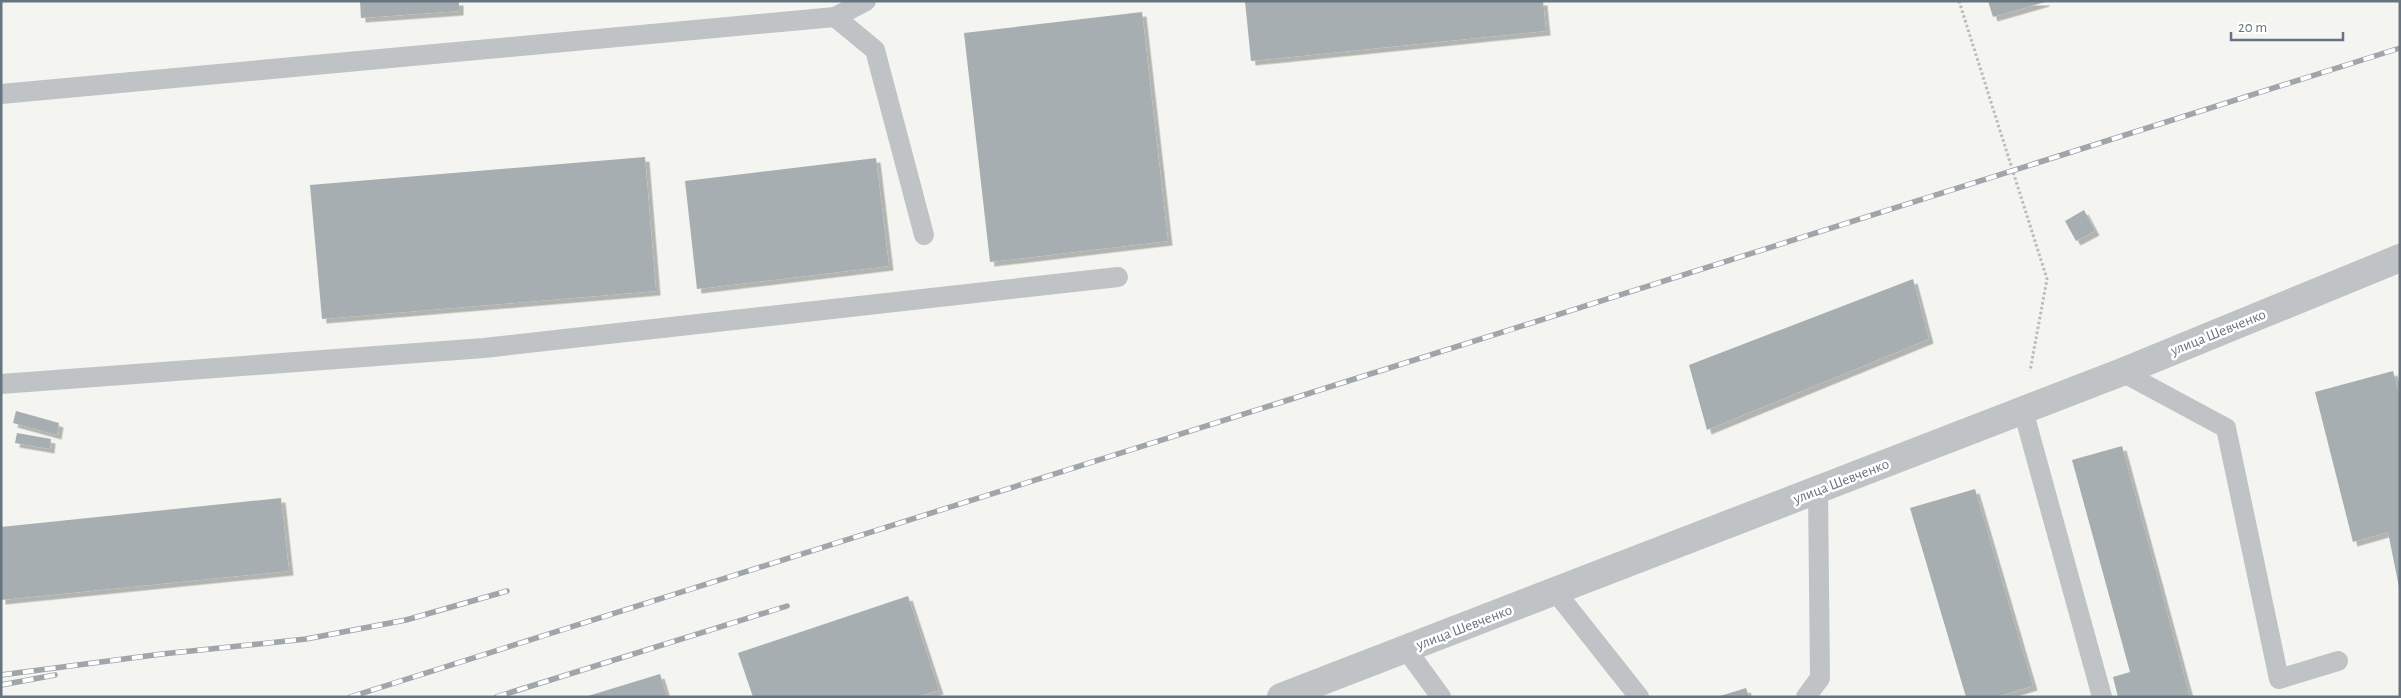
<svg xmlns="http://www.w3.org/2000/svg" width="2401" height="698" viewBox="0 0 2401 698" font-family="'Alegreya Sans',sans-serif">
<style>
.building{fill:#a6aeb2;filter:url(#shadow)}
.lines{fill:none;stroke-linecap:round;stroke-linejoin:round}
.path{stroke:#b9bbbd;stroke-width:3;stroke-dasharray:2.5 2.5;stroke-linecap:butt}
.service{stroke:#bfc3c6;stroke-width:20}
.tertiary{stroke:#bfc3c6;stroke-width:28}
.rail-casing{stroke:#9fa5a9;stroke-width:5.5}
.rail{stroke:#fff;stroke-width:4;stroke-dasharray:11;stroke-linecap:butt}
.labels{text-anchor:middle;stroke-width:5;stroke-linejoin:round;paint-order:stroke}
.street-label{font-size:15px;fill:#65747f;stroke:#fff}
</style>
<defs>
<filter id="shadow"><feDropShadow dx="4.5" dy="4.5" stdDeviation="0" flood-color="#0004"/></filter>
</defs>
<rect width="100%" height="100%" fill="#f4f4f0"/>
<g class="building">
<path d="M 360,1 L 459,1 L 459,11 L 361,18 Z"/>
<path d="M 1245,1 L 1543,1 L 1546,31 L 1251,61 Z"/>
<path d="M 1988,1 L 2045,1 L 2045,2 L 1993,17 Z"/>
<path d="M 1142,12 L 1168,241 L 990,262 L 964,33 Z"/>
<path d="M 645,157 L 656,291 L 322,319 L 310,185 Z"/>
<path d="M 876,158 L 889,266 L 697,289 L 685,181 Z"/>
<path d="M 2084,210 L 2095,231 L 2076,241 L 2065,221 Z"/>
<path d="M 1913,279 L 1929,339 L 1707,430 L 1689,365 Z"/>
<path d="M 2393,371 L 2400,397 L 2399,587 L 2388,532 L 2353,542 L 2315,392 Z"/>
<path d="M 16,411 L 59,423 L 57,435 L 13,423 Z"/>
<path d="M 17,433 L 51,439 L 50,449 L 15,443 Z"/>
<path d="M 2122,446 L 2190,697 L 2118,697 L 2113,677 L 2130,672 L 2072,460 Z"/>
<path d="M 1975,489 L 2033,686 L 1996,697 L 1966,697 L 1910,508 Z"/>
<path d="M 281,498 L 289,571 L 1,600 L 1,527 Z"/>
<path d="M 908,596 L 939,690 L 917,697 L 753,697 L 738,653 Z"/>
<path d="M 660,674 L 667,697 L 588,697 L 588,696 Z"/>
<path d="M 1746,688 L 1749,697 L 1720,697 L 1720,696 Z"/>
</g>
<g class="lines">
<path class="path" d="M 1959,1 L 2047,279 L 2030,371"/>
<g class="service">
<path d="M 835,17 L 875,50 L 924,235"/>
<path d="M 1,94 L 835,17 L 866,1"/>
<path d="M 2122,372 L 2226,428 L 2279,679 L 2338,661"/>
<path d="M 1,384 L 484,348 L 1118,277"/>
<path d="M 2023,410 L 2102,697"/>
<path d="M 1555,591 L 1639,697"/>
<path d="M 1406,649 L 1441,697"/>
<path d="M 1806,697 L 1820,678 L 1818,490"/>
</g>
<path class="tertiary" d="M 1281,697 L 2122,372 L 2400,258"/>
<defs>
<g id="rail">
<path d="M 1,675 L 162,654 L 306,639 L 406,620 L 507,591"/>
<path d="M 1,685 L 55,675"/>
<path d="M 350,697 L 2400,48"/>
<path d="M 496,697 L 787,606"/>
</g>
</defs>
<use href="#rail" class="rail-casing"/>
<use href="#rail" class="rail"/>
</g>
<g class="labels">
<g class="street-label">
<text transform="translate(2218 332) rotate(-22)" y="5">улица Шевченко</text>
<text transform="translate(1841 481) rotate(-21)" y="5">улица Шевченко</text>
<text transform="translate(1464 627) rotate(-21)" y="5">улица Шевченко</text>
</g>
</g>
<rect width="2401" height="698" fill="none" stroke="#65747f" stroke-width="5"/>
<path d="M2231 32v8h112v-8" fill="none" stroke="#65747f" stroke-width="2.5"/>
<text x="2238" y="32" font-size="15" fill="#65747f" stroke="#ffffff" stroke-width="4" paint-order="stroke">20 m</text>
</svg>
